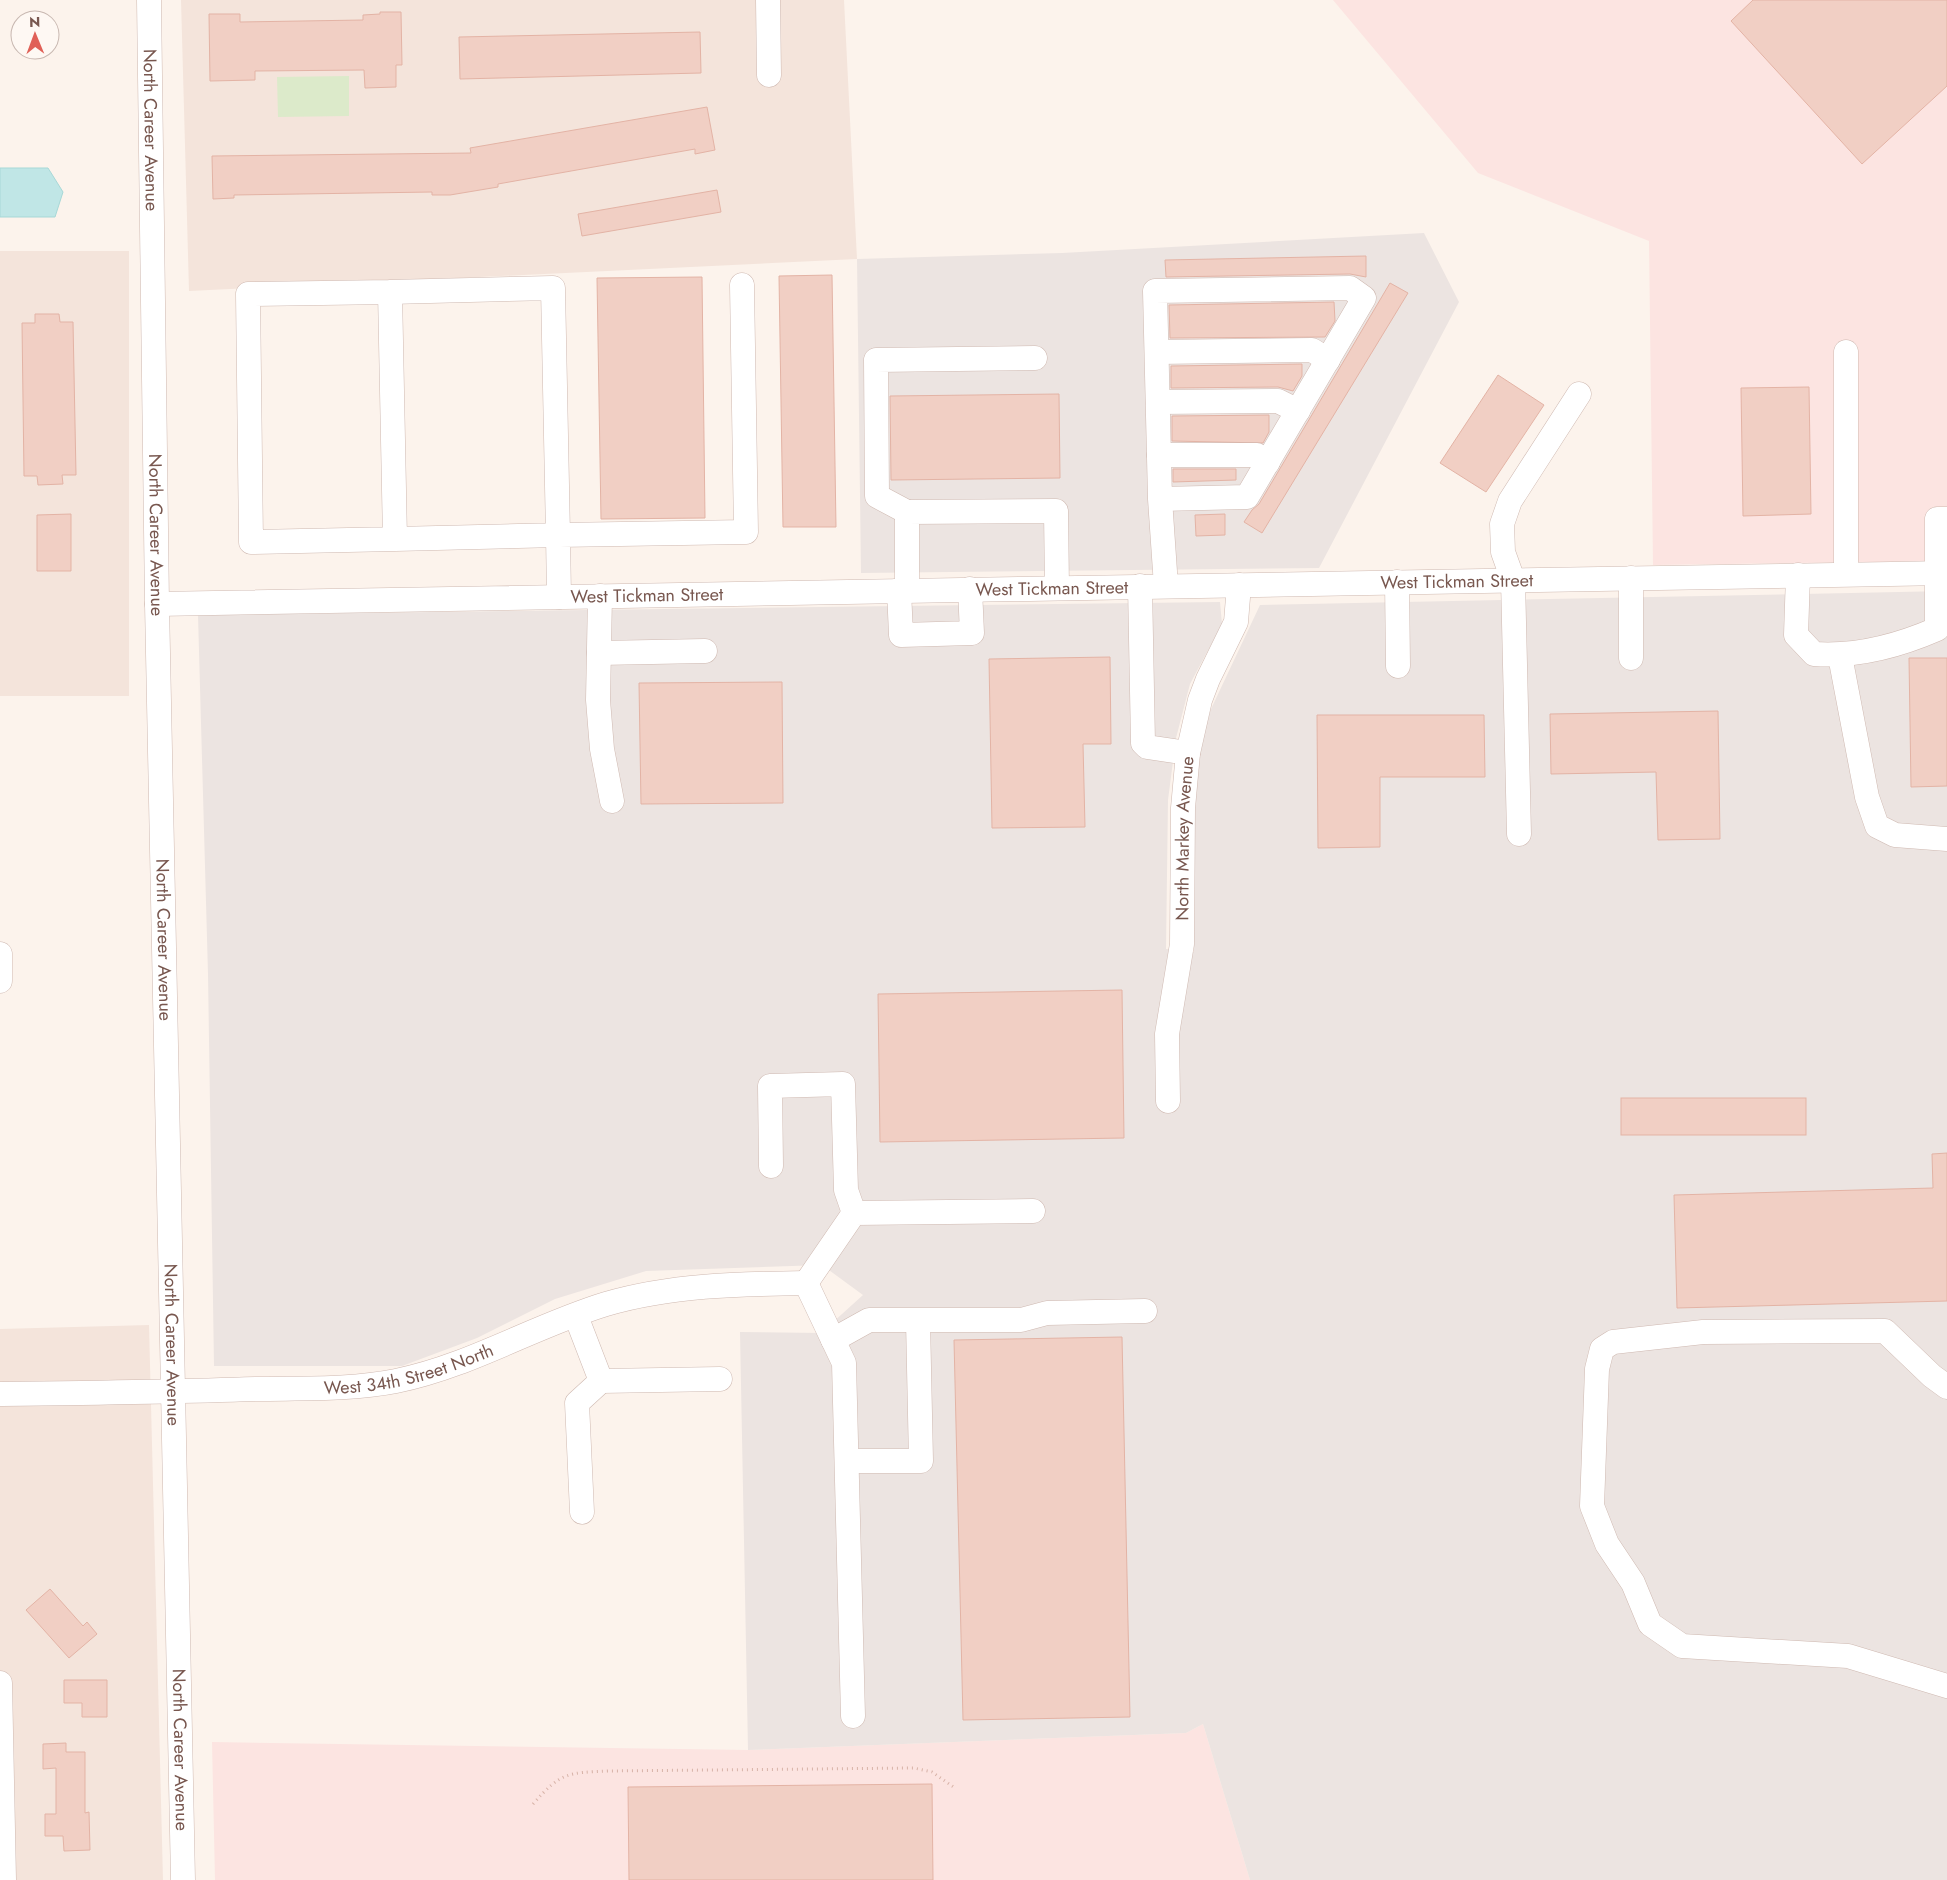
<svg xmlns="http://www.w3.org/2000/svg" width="1947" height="1880" viewBox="0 0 1947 1880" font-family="Jost,sans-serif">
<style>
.residential{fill:#f4e4db}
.commercial{fill:#fce4e1}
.industrial{fill:#ece4e1}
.green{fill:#dceaca}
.water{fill:#c0e6e6;stroke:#a7d8d7}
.building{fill:#f1cfc4;stroke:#e3b3a5}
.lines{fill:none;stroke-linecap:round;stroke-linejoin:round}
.minor-casing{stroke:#cfb9b1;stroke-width:25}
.path{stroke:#d7b2a7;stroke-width:3;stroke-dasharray:1 4;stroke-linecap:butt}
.minor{stroke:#fff;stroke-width:24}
.labels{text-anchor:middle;stroke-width:4;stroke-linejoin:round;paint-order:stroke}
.street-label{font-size:18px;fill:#78574f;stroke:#fef8f3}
</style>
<rect width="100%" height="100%" fill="#fcf3ec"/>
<g class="residential">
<path d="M 181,0 L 844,0 L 857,259 L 189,291 Z"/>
<rect x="0" y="251" width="129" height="445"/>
<path d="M 149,1325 L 163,1880 L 0,1880 L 0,1329 Z"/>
</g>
<g class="commercial">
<path d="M 1333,0 L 1947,0 L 1947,561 L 1653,565 L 1649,241 L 1478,173 Z"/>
<path d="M 1203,1724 L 1250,1880 L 215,1880 L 212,1742 L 748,1750 L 1186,1733 Z"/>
</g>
<g class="industrial">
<path d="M 1424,233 L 1459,302 L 1319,568 L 861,573 L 857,259 L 1062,253 Z"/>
<path d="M 1947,591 L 1947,1880 L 1250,1880 L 1203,1724 L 1186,1733 L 748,1750 L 740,1332 L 821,1333 L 863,1295 L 822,1265 L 646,1271 L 555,1299 L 477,1338 L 402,1366 L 214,1366 L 208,974 L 198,615 L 1220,602 L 1222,624 L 1190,684 L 1176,738 L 1168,800 L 1166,949 L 1194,952 L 1195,757 L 1211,709 L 1260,605 Z"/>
</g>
<path class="green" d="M 349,76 L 349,116 L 278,117 L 277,77 Z"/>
<path class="water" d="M 0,168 L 48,168 L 63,192 L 55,217 L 0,217 Z"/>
<g class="building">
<path d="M 1753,0 L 1947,0 L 1947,86 L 1862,164 L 1731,21 Z"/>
<path d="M 380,12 L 401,12 L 402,65 L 396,65 L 396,87 L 365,88 L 364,70 L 255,71 L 255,80 L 210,81 L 209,14 L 240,14 L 240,22 L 363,20 L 363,15 L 380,14 Z"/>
<path d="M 700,32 L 701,73 L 460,79 L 459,37 Z"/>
<path d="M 707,107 L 715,150 L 695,154 L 695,149 L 498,184 L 498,187 L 450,195 L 432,195 L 432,192 L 234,195 L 234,198 L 213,199 L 212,156 L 471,153 L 470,148 Z"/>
<path d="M 717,190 L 721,212 L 582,236 L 578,214 Z"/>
<path d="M 1366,256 L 1366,277 L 1350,274 L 1166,277 L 1165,260 Z"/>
<path d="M 832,275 L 836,527 L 783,527 L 779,276 Z"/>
<path d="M 702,277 L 705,518 L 601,519 L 597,278 Z"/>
<path d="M 1390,283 L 1408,293 L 1262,533 L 1244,522 L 1252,510 L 1259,504 Z"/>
<path d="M 1334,302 L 1335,321 L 1325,337 L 1170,338 L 1169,305 Z"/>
<path d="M 35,314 L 59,314 L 60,322 L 73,322 L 76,475 L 62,475 L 63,484 L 38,485 L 37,476 L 24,476 L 22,323 L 35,323 Z"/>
<path d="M 1302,364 L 1302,376 L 1293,391 L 1278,387 L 1171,388 L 1171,366 Z"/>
<path d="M 1498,375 L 1544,405 L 1486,492 L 1440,463 Z"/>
<path d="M 1809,387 L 1811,514 L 1743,516 L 1741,388 Z"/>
<path d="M 1059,394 L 1060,478 L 891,480 L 890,396 Z"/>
<path d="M 1269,415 L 1269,432 L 1263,443 L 1172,441 L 1172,416 Z"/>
<path d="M 1173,469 L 1236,469 L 1236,480 L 1173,482 Z"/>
<path d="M 71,514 L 71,571 L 37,571 L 37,515 Z"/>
<path d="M 1225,514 L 1225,535 L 1196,536 L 1195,515 Z"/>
<path d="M 1110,657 L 1111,744 L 1083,744 L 1085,827 L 992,828 L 989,659 Z"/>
<path d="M 1909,658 L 1947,658 L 1947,786 L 1911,787 Z"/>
<path d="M 782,682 L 783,803 L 641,804 L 639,683 Z"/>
<path d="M 1718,711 L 1720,839 L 1658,840 L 1656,772 L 1551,774 L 1550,714 Z"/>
<path d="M 1317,715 L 1484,715 L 1485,777 L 1380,777 L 1380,847 L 1318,848 Z"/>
<path d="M 1122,990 L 1124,1138 L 880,1142 L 878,994 Z"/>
<rect x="1621" y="1098" width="185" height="37"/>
<path d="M 1947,1153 L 1947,1301 L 1677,1308 L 1674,1195 L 1933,1188 L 1932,1154 Z"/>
<path d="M 1122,1337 L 1130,1717 L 963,1720 L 954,1340 Z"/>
<path d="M 50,1589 L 83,1626 L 87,1622 L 97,1634 L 69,1658 L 26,1610 Z"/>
<path d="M 64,1680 L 107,1680 L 107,1717 L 82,1717 L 82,1703 L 64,1703 Z"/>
<path d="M 66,1743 L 66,1752 L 85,1752 L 85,1813 L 89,1812 L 90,1850 L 64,1851 L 63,1836 L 45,1836 L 45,1814 L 56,1814 L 56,1768 L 43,1769 L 43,1744 Z"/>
<path d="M 932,1784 L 933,1880 L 629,1880 L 628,1787 Z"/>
</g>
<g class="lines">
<defs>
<g id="minor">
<path id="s1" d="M 149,0 L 157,604 L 183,1880"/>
<path d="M 768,0 L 769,75"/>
<path d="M 390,292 L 248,294 L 251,542 L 395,539 L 390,292 L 553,288 L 558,535 L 395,539"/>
<path d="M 1157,352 L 1312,350 L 1328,360"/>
<path d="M 1846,352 L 1846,574"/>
<path d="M 1158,402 L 1278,401 L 1298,411"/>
<path d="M 1159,455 L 1257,455 L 1268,462"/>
<path d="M 1160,499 L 1247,497 L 1364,298 L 1350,288 L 1155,291 L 1160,499 L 1166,586"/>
<path d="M 907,512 L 877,496 L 876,360 L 1035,358"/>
<path d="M 1798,575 L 1796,635 L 1814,654 C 1856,657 1898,646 1937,629 L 1937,519 L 1947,519"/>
<path d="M 1397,582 L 1398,666"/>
<path d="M 1140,586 L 1143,743 L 1147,747 L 1188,753"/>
<path d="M 899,590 L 901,635 L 972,633 L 970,589"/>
<path d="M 907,590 L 907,512 L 1056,511 L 1057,588"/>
<path d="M 600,596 L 598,700 L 602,749 L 612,801"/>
<path d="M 559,597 L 558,535 L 746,532 L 742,285"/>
<path id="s2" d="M 157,604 L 1947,573"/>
<path d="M 599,653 L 705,651"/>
<path d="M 1840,656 L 1867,797 L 1877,826 L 1895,835 L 1947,839"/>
<path d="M 1631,658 L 1631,578"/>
<path d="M 1519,834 L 1513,580 L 1503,552 L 1502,524 L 1510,501 L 1579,394"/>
<path d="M 0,954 L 0,981"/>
<path id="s3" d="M 1168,1101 L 1167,1034 L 1182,944 L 1183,808 L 1188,753 L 1200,700 L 1208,679 L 1236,622 L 1239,585"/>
<path d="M 771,1166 L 770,1086 L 843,1084 L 846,1190 L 854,1213"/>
<path d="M 806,1283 L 844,1363 L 853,1716"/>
<path d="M 806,1283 L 854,1213 L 1033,1211"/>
<path d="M 576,1316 L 601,1381 L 577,1403 L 582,1512"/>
<path d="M 833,1340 L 869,1320 L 1021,1320 L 1047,1313 L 1145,1311"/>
<path d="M 601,1381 L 720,1379"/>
<path d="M 1947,1387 L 1932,1376 L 1885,1331 L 1703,1332 L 1613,1342 L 1602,1349 L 1597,1369 L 1592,1506 L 1607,1544 L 1633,1583 L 1650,1624 L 1682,1646 L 1848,1656 L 1947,1686"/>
<path id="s4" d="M 0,1394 C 85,1393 171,1392 256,1389 C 302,1388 351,1390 396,1381 C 470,1366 534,1326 606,1304 C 671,1285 738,1284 806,1283"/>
<path d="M 847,1461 L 921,1461 L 918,1321"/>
<path d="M 0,1683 L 4,1880"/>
</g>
</defs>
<use href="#minor" class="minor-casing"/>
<path class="path" d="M 533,1804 C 561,1772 567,1773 608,1771 L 914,1768 L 932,1772 L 955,1788"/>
<use href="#minor" class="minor"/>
</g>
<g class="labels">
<g class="street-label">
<text dy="6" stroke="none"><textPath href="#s1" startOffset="130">North Career Avenue</textPath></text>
<text dy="6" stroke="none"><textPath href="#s1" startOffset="535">North Career Avenue</textPath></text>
<text dy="6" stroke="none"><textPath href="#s2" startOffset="1300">West Tickman Street</textPath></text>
<text dy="6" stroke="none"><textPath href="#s2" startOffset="895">West Tickman Street</textPath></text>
<text dy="6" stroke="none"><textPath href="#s2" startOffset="490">West Tickman Street</textPath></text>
<text dy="6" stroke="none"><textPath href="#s3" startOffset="264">North Markey Avenue</textPath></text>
<text dy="6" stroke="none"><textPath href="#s1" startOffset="940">North Career Avenue</textPath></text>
<text dy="6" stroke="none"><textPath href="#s1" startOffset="1345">North Career Avenue</textPath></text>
<text dy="6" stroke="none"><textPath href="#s4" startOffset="411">West 34th Street North</textPath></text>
<text dy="6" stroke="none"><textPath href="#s1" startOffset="1750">North Career Avenue</textPath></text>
</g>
</g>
<g transform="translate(35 35) rotate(359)"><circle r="24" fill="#fef8f3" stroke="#c8b8b1"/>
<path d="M0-4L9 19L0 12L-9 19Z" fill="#e06057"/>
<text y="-8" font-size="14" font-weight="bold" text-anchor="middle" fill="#78574f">N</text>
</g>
</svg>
